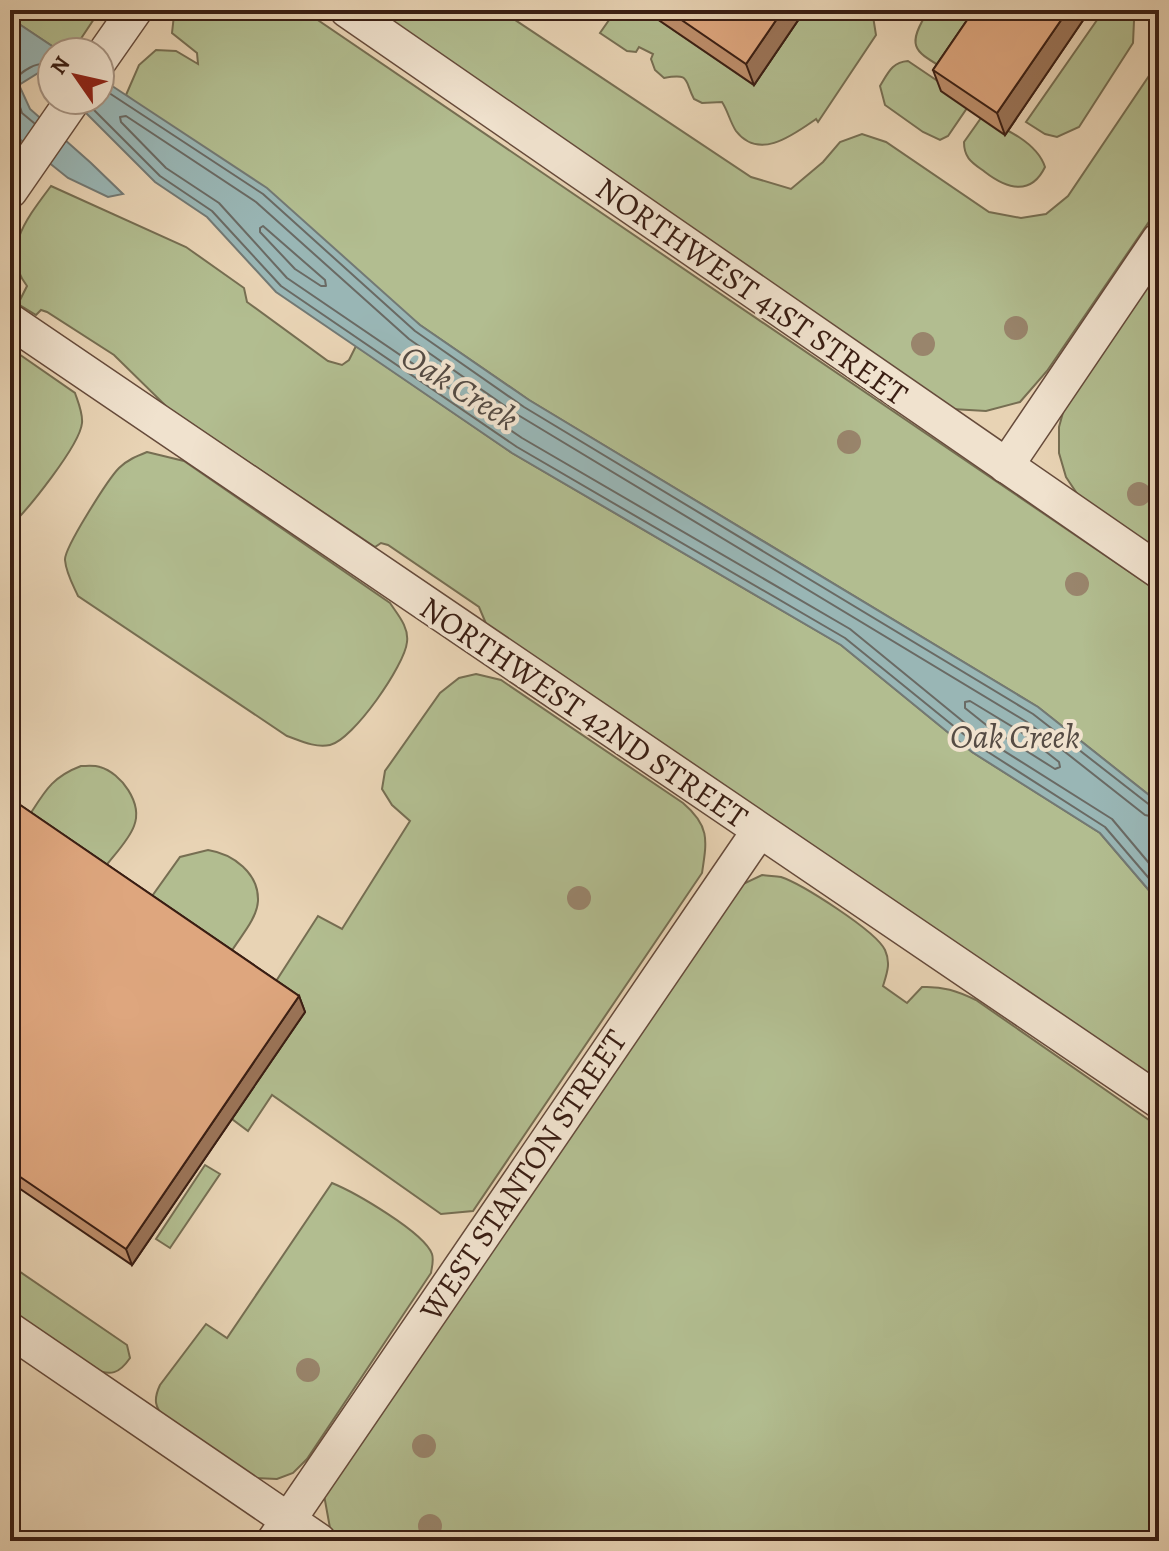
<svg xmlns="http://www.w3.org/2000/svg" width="1169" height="1551" viewBox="0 0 1169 1551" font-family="Alegreya,serif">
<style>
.green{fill:#b2bd90;stroke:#766e52;stroke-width:2}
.water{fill:#99b6b5;stroke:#737974;stroke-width:2}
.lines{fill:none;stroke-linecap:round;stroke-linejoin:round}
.shore{stroke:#6a6a64;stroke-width:2}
.minor-casing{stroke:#664b3b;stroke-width:37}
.minor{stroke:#f0e2ce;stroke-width:34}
.tree{fill:#99856c}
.wall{fill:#bf8f6c;stroke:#3a1e13;stroke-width:2}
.shaded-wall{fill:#9b7458;stroke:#3a1e13;stroke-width:2}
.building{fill:#dea67e;stroke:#3a1e13;stroke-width:2}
.labels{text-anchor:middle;stroke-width:8;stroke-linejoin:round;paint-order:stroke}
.street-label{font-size:32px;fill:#3a1e13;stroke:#f0e2ce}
.water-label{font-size:34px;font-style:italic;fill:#564c44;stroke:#f0e2ce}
</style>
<rect width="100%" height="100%" fill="#e8d3b4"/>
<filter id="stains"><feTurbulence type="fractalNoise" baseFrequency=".0025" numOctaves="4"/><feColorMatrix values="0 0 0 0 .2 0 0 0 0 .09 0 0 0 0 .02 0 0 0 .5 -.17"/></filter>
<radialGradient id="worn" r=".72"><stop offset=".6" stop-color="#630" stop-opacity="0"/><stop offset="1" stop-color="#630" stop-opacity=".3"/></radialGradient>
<g class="green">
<path d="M 10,10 L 100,10 L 72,52 L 61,52 L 10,18 Z"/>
<path d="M 169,10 L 303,10 L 1159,592 L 1159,803 L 1038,707 L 529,400 L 420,325 L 126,95 L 139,65 L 156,50 L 176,51 L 198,64 L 197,53 L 172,33 L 174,15 Z"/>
<path d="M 397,10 L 500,10 L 751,177 L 791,189 L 823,162 L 840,142 L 862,134 L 886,142 L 989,212 L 1021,218 L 1046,214 L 1068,196 L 1159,61 L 1159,207 L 1047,371 L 1020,402 L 986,411 L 952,409 L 394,29 L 391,16 Z"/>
<path d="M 616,10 L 644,10 L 754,85 L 805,10 L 872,10 L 876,35 L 818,122 L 816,119 C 793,135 759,161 736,131 C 730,122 728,111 722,102 L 702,103 L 694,99 C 684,80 691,73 664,78 L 655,70 L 651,59 L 653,54 L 639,47 L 636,52 L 627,51 L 600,33 Z"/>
<path d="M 929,10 L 996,10 L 953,74 C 918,52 902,51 929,10 Z"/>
<path d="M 1104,10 L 1127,12 L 1134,21 L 1133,43 L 1079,127 L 1057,137 L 1045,134 L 1026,122 Z"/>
<path d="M 908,61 L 945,86 L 967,108 L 948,136 L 940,140 L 923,132 L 885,105 L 880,86 C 888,73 892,62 908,61 Z"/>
<path d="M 981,118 C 1004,128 1037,142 1045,167 C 1031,196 1007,189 985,172 C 973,163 964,159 964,142 Z"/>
<path d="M 51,186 L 186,247 L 244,288 L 247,302 L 328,361 L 342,365 L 349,360 L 356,346 L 512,453 L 841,645 L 972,752 L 1100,833 L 1159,902 L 1159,1085 L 487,626 L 479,607 L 388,545 L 381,543 L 375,547 L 168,408 L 114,355 L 47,312 L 41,310 L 36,315 L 18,304 L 27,286 C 0,251 27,218 51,186 Z"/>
<path d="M 1159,264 L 1159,551 L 1080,498 L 1066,477 L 1059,453 L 1059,427 L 1067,398 Z"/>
<path d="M 16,352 L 75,393 C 78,402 83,413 82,423 C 80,445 27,511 10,526 L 10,354 Z"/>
<path d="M 147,452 L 184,461 L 390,603 C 398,615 409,627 407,642 C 405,665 353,740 330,745 C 315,748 301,741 287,736 L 78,596 C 73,585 66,573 65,560 C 64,548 109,478 119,468 C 127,460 137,456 147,452 Z"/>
<path d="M 476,674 L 501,680 L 683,803 C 710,826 707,840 702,873 L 473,1211 L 441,1214 L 272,1095 L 248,1131 L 232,1119 L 271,989 L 318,916 L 342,929 L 410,821 L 392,805 L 382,789 L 385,771 L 440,693 L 459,678 Z"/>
<path d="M 81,766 C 87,766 94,765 100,767 C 121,773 143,803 134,826 C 129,840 114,855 105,867 L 29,816 C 45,791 52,777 81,766 Z"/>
<path d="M 208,850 C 233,854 259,873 258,901 C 257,919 240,937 231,952 L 150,899 L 180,857 Z"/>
<path d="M 762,875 C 769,876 775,876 781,877 C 802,884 876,931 885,950 C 891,963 887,973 883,986 L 907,1003 L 922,987 C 943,986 957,991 976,1000 L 1159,1127 L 1159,1541 L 344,1541 L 330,1528 L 324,1495 L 743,884 Z"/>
<path d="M 205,1165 L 220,1174 L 170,1248 L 156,1239 Z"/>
<path d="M 332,1183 C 354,1192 424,1232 432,1254 C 434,1260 432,1266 431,1273 L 307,1459 L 293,1473 L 277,1479 L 255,1478 L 165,1419 C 155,1407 153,1400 160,1385 L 206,1324 L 227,1338 Z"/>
<path d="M 10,1265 L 127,1345 L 130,1358 C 119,1374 111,1376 93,1369 L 10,1312 Z"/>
</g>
<g class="water">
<path d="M 10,18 L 61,52 L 52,52 L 52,79 L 43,70 L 19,85 L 30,109 L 91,163 L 123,194 L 108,197 L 68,178 L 12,133 Z"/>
<path d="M 100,78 L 267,188 L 420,325 L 529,400 L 1038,707 L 1159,803 L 1159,902 L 1100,833 L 972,752 L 841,645 L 512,453 L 276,292 L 207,217 L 155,182 L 73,100 L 100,100 Z"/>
</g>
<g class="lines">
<g class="shore">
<path d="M 100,87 L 263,194 L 415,331 L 524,407 L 1033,714 L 1151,806 L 1159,808"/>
<path d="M 90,106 L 160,176 L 212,211 L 281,286 L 517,447 L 845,638 L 977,745 L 1105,827 L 1159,890"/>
<path d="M 34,123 L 22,113 L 12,83 C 20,72 39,58 52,67"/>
<path d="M 263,226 L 325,280 L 326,286 L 321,286 L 295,269 L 260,232 L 260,228 Z"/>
<path d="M 965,702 L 970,701 L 1021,732 L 1059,762 L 1060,767 L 1055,769 L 990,728 L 965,708 Z"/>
<path d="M 1159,818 L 1145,815 L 1027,722 L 518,415 L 409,339 L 256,202 L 126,116 L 120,117 L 121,122 L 166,168 L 219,203 L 287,278 L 522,438 L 850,629 L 982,737 L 1112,819 L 1159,875"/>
</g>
<defs>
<g id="minor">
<path d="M 347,10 L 1159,571"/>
<path d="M 100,60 L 135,10"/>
<path d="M 10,191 L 73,100"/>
<path d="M 10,321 L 1159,1101"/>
<path d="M 1006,466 L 1159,240"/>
<path d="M 10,1330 L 319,1541"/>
<path d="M 274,1541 L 759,831"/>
</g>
</defs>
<use href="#minor" class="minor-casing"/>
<use href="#minor" class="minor"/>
</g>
<g class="tree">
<circle cx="1016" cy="328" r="12"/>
<circle cx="923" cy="344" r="12"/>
<circle cx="849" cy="442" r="12"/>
<circle cx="1139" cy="494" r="12"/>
<circle cx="1077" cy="584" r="12"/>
<circle cx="579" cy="898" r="12"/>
<circle cx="308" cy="1370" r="12"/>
<circle cx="424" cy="1446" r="12"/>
<circle cx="430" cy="1526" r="12"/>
</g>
<g class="wall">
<path d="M 644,10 L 805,10 L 754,85 Z"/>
<path d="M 974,10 L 1090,10 L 1005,135 L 941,91 L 933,70 Z"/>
<path d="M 10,798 L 299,996 L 305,1012 L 132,1265 L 10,1182 Z"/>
</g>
<g class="shaded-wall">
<path d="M 783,10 L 805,10 L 754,85 L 746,64 Z"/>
<path d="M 1068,10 L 1090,10 L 1005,135 L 997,113 Z"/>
<path d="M 299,996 L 305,1012 L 132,1265 L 126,1249 Z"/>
</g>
<g class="building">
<path d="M 667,10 L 783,10 L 746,64 Z"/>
<path d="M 974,10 L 1068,10 L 997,113 L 933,70 Z"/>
<path d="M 10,798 L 299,996 L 126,1249 L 10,1170 Z"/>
</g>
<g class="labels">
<g class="street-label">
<text transform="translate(752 291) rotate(35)" y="11">NORTHWEST 41ST STREET</text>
<text transform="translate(584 712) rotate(34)" y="11">NORTHWEST 42ND STREET</text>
<text transform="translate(523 1175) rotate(-56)" y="11">WEST STANTON STREET</text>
</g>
<g class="water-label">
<text transform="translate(460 387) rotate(32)" y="12">Oak Creek</text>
<text x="1015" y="748">Oak Creek</text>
</g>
</g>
<rect width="1169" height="1551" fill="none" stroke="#e8d3b4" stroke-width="40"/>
<rect x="12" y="12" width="1145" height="1527" fill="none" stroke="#3a1e13" stroke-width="4"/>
<rect x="20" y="20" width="1129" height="1511" fill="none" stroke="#3a1e13" stroke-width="2"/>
<g transform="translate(76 76) rotate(304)"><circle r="38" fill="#f0e2ce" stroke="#a79483" stroke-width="2"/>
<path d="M0-6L14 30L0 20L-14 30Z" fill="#8f2418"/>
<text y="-12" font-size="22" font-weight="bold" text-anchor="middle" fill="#3a1e13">N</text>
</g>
<rect width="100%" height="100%" filter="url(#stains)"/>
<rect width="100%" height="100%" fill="url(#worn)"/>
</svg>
